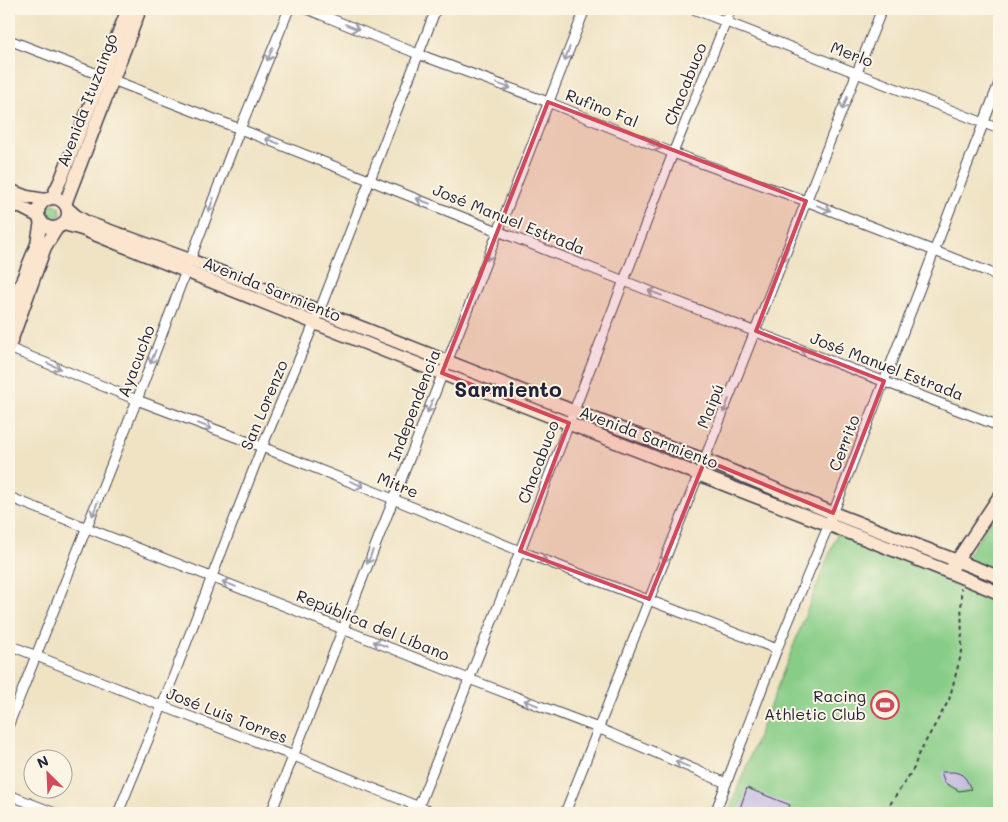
<svg xmlns="http://www.w3.org/2000/svg" width="1008" height="822" viewBox="0 0 1008 822" font-family="Mali,sans-serif">
<style>
.green{fill:#88cd87;stroke:#557861}
.building{fill:#c0b7e2}
.lines{fill:none;stroke-linecap:round;stroke-linejoin:round}
.street-casing{stroke:#413f50;stroke-width:11}
.secondary-casing{stroke:#413f50;stroke-width:15}
.path{stroke:#413f50;stroke-width:2;stroke-dasharray:4 4;stroke-linecap:butt}
.street{stroke:#fff;stroke-width:9}
.secondary{stroke:#fce5cf;stroke-width:12}
.oneway{stroke:#9c9ca7}
.marked{fill:#d1495b;fill-opacity:0.2;stroke:#d1495b;stroke-width:4;stroke-linejoin:round}
.labels{text-anchor:middle;stroke-width:4;stroke-linejoin:round;paint-order:stroke}
.street-label{font-size:16px;fill:#22223b;stroke:#fcf5e5}
.poi-label{font-size:16px;fill:#22223b;stroke:#fcf5e5;text-anchor:end}
.district-label{font-size:21px;font-weight:bold;fill:#22223b;stroke:#fcf5e5}
</style>
<rect width="100%" height="100%" fill="#fcf5e5"/>
<filter id="ink" filterUnits="userSpaceOnUse"><feTurbulence type="fractalNoise" baseFrequency=".02" numOctaves="2"/><feDisplacementMap in="SourceGraphic" scale="10" xChannelSelector="R" yChannelSelector="G"/><feConvolveMatrix kernelMatrix="1 2 1 2 8 2 1 2 1" color-interpolation-filters="sRGB"/></filter>
<filter id="wash" filterUnits="userSpaceOnUse"><feTurbulence type="fractalNoise" baseFrequency=".0096" numOctaves="4" result="noise"/><feDisplacementMap in="SourceGraphic" scale="20" xChannelSelector="R" yChannelSelector="G"/><feGaussianBlur stdDeviation="1.12" result="paint"/><feColorMatrix in="noise" values="0 0 0 0 0 0 0 0 0 0 0 0 0 0 0 0 0 1.4 0 .05"/><feComposite in="paint" operator="in"/></filter>
<g filter="url(#wash)">
<rect width="100%" height="100%" fill="#efe3c4"/>
<g class="green">
<circle cx="53" cy="212" r="8"/>
<path d="M 581,419 L 683,460 L 682,461 L 581,421 Z"/>
<path d="M 999,507 L 999,573 L 966,558 Z"/>
<path d="M 839,529 L 999,597 L 999,813 L 728,813 Z"/>
</g>
<g id="blocks">
<g class="building">
<path d="M 941,772 L 954,772 L 961,774 L 966,779 L 971,789 L 959,791 L 945,783 Z"/>
<path d="M 747,788 L 790,805 L 786,813 L 745,813 L 739,811 Z"/>
</g>
</g>
</g>
<g filter="url(#ink)">
<use href="#blocks" fill-opacity="0" stroke="#413f50" stroke-width="1"/>
<g class="lines">
<defs>
<g id="street">
<path d="M 307,9 L 418,54 L 548,102 L 673,153 L 806,201 L 999,276"/>
<path d="M 693,9 L 999,129"/>
<path d="M 9,40 L 240,129 L 624,281 L 999,426"/>
<path d="M 9,348 L 137,400 L 262,447 L 393,499 L 520,551 L 777,649"/>
<path d="M 9,497 L 469,679 L 598,728 L 726,783"/>
<path d="M 9,645 L 162,706 L 294,756 L 434,813"/>
<path d="M 9,724 L 137,400 L 240,129 L 289,9"/>
<path d="M 9,795 L 55,813"/>
<path d="M 118,813 L 162,706 L 262,447 L 319,312 L 436,9"/>
<path d="M 271,813 L 585,9"/>
<path d="M 416,813 L 520,551 L 673,153 L 731,9"/>
<path d="M 565,813 L 882,9"/>
<path d="M 715,813 L 777,649 L 829,524 L 999,83"/>
</g>
<g id="secondary">
<path d="M 9,190 L 27,197 L 45,200"/>
<circle cx="53" cy="213" r="15"/>
<path d="M 52,198 L 61,179 L 128,9"/>
<path d="M 9,201 L 38,216"/>
<path d="M 65,204 L 140,9"/>
<path d="M 68,209 L 76,216 L 88,223 L 190,260 L 573,411 L 705,460 L 833,513 L 999,577"/>
<path d="M 64,224 L 82,229 C 285,312 490,393 695,473 C 796,513 899,550 999,593"/>
<path d="M 9,313 L 37,244 L 41,221"/>
<path d="M 9,347 L 45,247 L 57,228"/>
<path d="M 952,568 L 999,497"/>
</g>
</defs>
<use href="#street" class="street-casing"/>
<use href="#secondary" class="secondary-casing"/>
<path class="path" d="M 877,813 L 889,806 L 914,768 L 918,755 L 949,700 L 962,651 L 961,588"/>
<use href="#street" class="street"/>
<use href="#secondary" class="secondary"/>
</g>
<defs><path id="oneway-shaft" d="M-6 0H5M1.5-3L5.5 0L1.5 3" fill="none" stroke-width="1.6" stroke-linecap="round" stroke-linejoin="round" transform="scale(1.25)"/></defs>
<g class="oneway">
<use href="#oneway-shaft" transform="translate(352 27) rotate(22)"/>
<use href="#oneway-shaft" transform="translate(270 54) rotate(112)"/>
<use href="#oneway-shaft" transform="translate(567 54) rotate(111)"/>
<use href="#oneway-shaft" transform="translate(504 86) rotate(20)"/>
<use href="#oneway-shaft" transform="translate(845 103) rotate(112)"/>
<use href="#oneway-shaft" transform="translate(272 141) rotate(-158)"/>
<use href="#oneway-shaft" transform="translate(655 146) rotate(22)"/>
<use href="#oneway-shaft" transform="translate(423 201) rotate(-159)"/>
<use href="#oneway-shaft" transform="translate(211 205) rotate(111)"/>
<use href="#oneway-shaft" transform="translate(824 208) rotate(21)"/>
<use href="#oneway-shaft" transform="translate(489 254) rotate(112)"/>
<use href="#oneway-shaft" transform="translate(786 254) rotate(111)"/>
<use href="#oneway-shaft" transform="translate(655 293) rotate(-159)"/>
<use href="#oneway-shaft" transform="translate(807 351) rotate(-159)"/>
<use href="#oneway-shaft" transform="translate(153 357) rotate(111)"/>
<use href="#oneway-shaft" transform="translate(54 366) rotate(22)"/>
<use href="#oneway-shaft" transform="translate(430 406) rotate(111)"/>
<use href="#oneway-shaft" transform="translate(726 406) rotate(112)"/>
<use href="#oneway-shaft" transform="translate(205 426) rotate(21)"/>
<use href="#oneway-shaft" transform="translate(357 484) rotate(22)"/>
<use href="#oneway-shaft" transform="translate(95 509) rotate(111)"/>
<use href="#oneway-shaft" transform="translate(666 556) rotate(112)"/>
<use href="#oneway-shaft" transform="translate(370 557) rotate(112)"/>
<use href="#oneway-shaft" transform="translate(540 558) rotate(20)"/>
<use href="#oneway-shaft" transform="translate(229 584) rotate(-158)"/>
<use href="#oneway-shaft" transform="translate(380 644) rotate(-158)"/>
<use href="#oneway-shaft" transform="translate(531 703) rotate(-159)"/>
<use href="#oneway-shaft" transform="translate(682 764) rotate(-157)"/>
</g>
</g>
<path class="marked" d="M 548,102 L 806,201 L 756,331 L 884,381 L 833,513 L 705,460 L 649,599 L 520,551 L 569,423 L 442,373 Z"/>
<defs>
<symbol id="stadium-ring" viewBox="-11 -11 22 22"><circle r="9.5" fill="#fcf5e5" stroke="#d1495b" stroke-width="1.5"/><path d="M0-5a6.5 5 0 1 0 0 10a6.5 5 0 1 0 0-10ZM-3.5-1.8h7v3.6h-7Z" fill="#d1495b"/></symbol>
</defs>
<g fill-rule="evenodd">
<use href="#stadium-ring" x="869" y="689" width="32" height="32"/>
</g>
<g class="labels">
<g class="street-label">
<text transform="translate(852 54) rotate(21)" y="6">Merlo</text>
<text transform="translate(685 84) rotate(-68)" y="6">Chacabuco</text>
<text transform="translate(87 100) rotate(-69)" y="6">Avenida Ituzaingó</text>
<text transform="translate(602 108) rotate(22)" y="6">Rufino Fal</text>
<text transform="translate(509 219) rotate(22)" y="6">José Manuel Estrada</text>
<text transform="translate(272 289) rotate(22)" y="6">Avenida Sarmiento</text>
<text transform="translate(136 361) rotate(-69)" y="6">Ayacucho</text>
<text transform="translate(887 366) rotate(21)" y="6">José Manuel Estrada</text>
<text transform="translate(264 405) rotate(-67)" y="6">San Lorenzo</text>
<text transform="translate(414 405) rotate(-69)" y="6">Independencia</text>
<text transform="translate(710 406) rotate(-68)" y="6">Maipú</text>
<text transform="translate(649 437) rotate(21)" y="6">Avenida Sarmiento</text>
<text transform="translate(844 443) rotate(-69)" y="6">Cerrito</text>
<text transform="translate(538 462) rotate(-69)" y="6">Chacabuco</text>
<text transform="translate(398 485) rotate(22)" y="6">Mitre</text>
<text transform="translate(373 625) rotate(22)" y="6">República del Líbano</text>
<text transform="translate(227 715) rotate(21)" y="6">José Luis Torres</text>
</g>
<g class="poi-label">
<text x="866" y="702">Racing<tspan x="866" dy="18">Athletic Club</tspan></text>
</g>
<g class="district-label">
<text x="508" y="397">Sarmiento</text>
</g>
</g>
<rect width="1008" height="822" fill="none" stroke="#fcf5e5" stroke-width="30"/>
<g transform="translate(48 774) rotate(336)"><circle r="24" fill="#fcf5e5" stroke="#a5a1a1"/>
<path d="M0-4L9 19L0 12L-9 19Z" fill="#d1495b"/>
<text y="-8" font-size="14" font-weight="bold" text-anchor="middle" fill="#22223b">N</text>
</g>
</svg>
